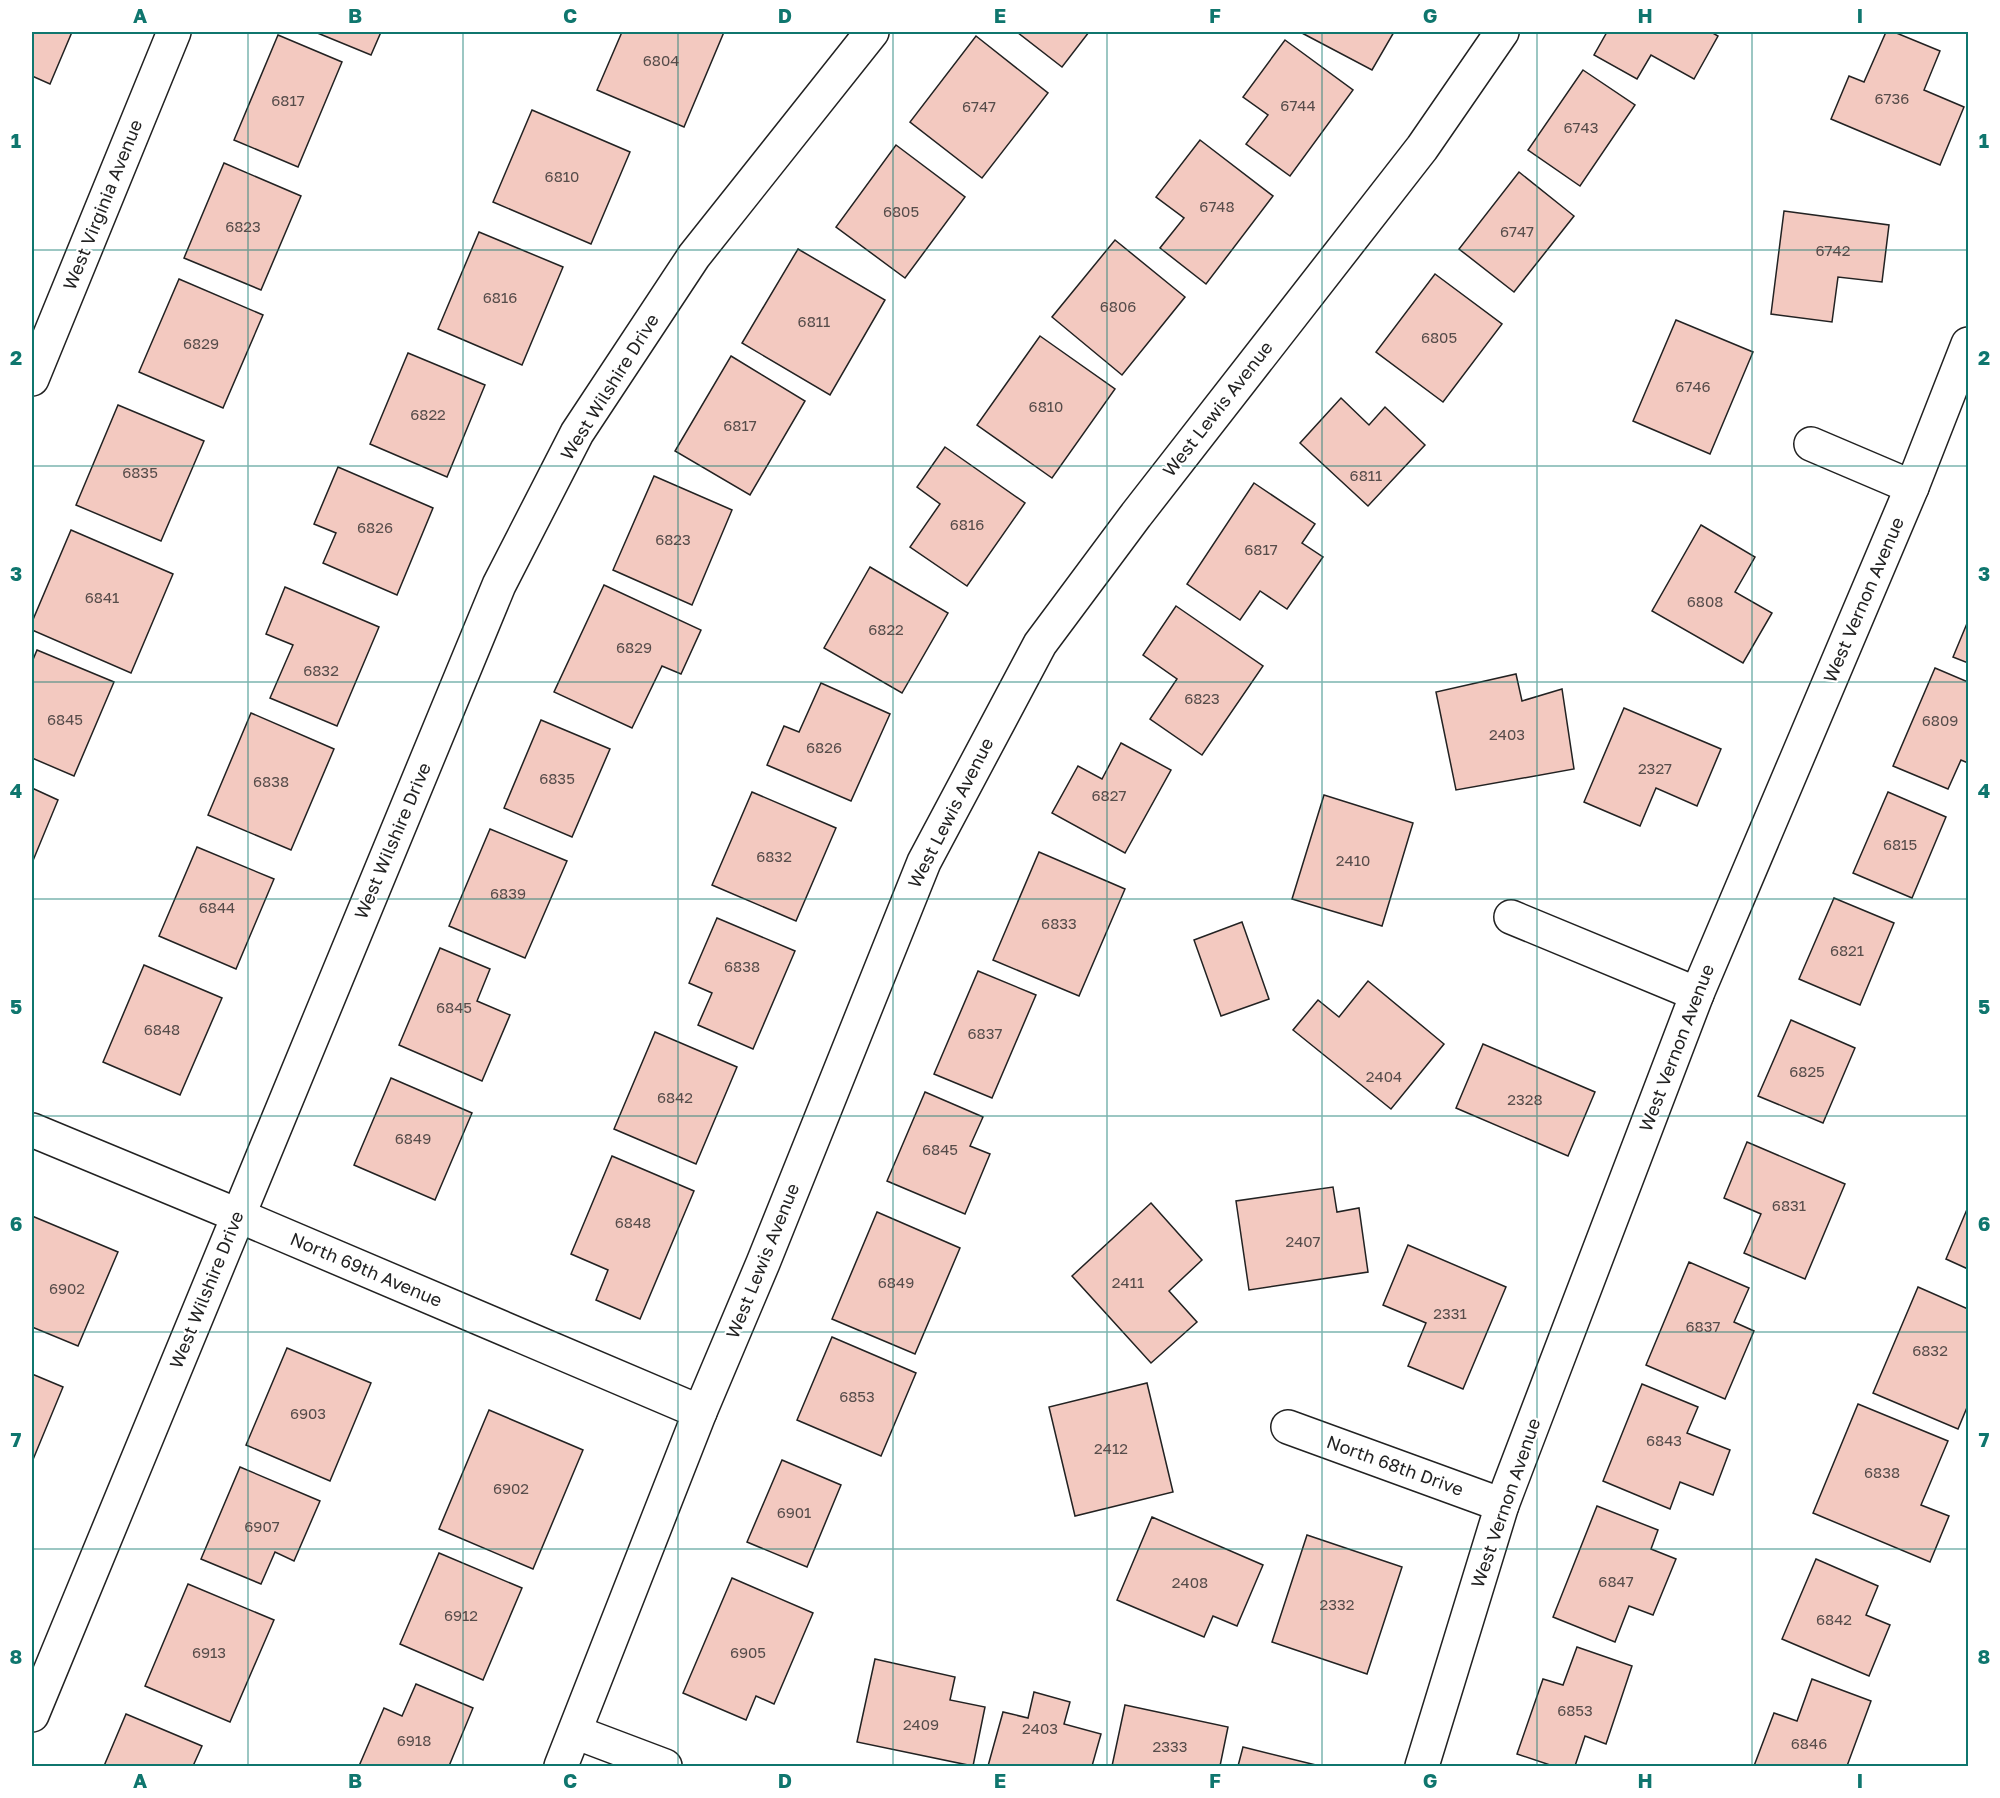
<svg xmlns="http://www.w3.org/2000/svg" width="2000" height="1798" viewBox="0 0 2000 1798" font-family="'Golos Text',sans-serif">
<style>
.building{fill:#f3c9c0;stroke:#222;stroke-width:1.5}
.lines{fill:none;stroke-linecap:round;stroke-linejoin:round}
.minor-casing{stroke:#222;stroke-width:36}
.minor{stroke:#fff;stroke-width:33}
.grid{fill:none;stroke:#0f766e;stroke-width:1.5;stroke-opacity:0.55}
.labels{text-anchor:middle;stroke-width:4.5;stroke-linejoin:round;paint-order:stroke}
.number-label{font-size:15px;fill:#564c4a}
.street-label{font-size:18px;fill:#222;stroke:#fff}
.neatline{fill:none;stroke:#0f766e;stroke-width:2}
.grid-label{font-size:20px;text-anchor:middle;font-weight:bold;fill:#0f766e}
</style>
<rect width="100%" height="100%" fill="#fff"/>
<g class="building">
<path d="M 32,32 L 72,32 L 50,84 L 32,76 Z"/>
<path d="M 315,32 L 381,32 L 371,55 Z"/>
<path d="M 622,32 L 724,32 L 684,127 L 597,90 Z"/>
<path d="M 1017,32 L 1089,32 L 1062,67 Z"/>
<path d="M 1300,32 L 1394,32 L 1372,70 Z"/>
<path d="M 1607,32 L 1711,32 L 1718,36 L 1694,79 L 1651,55 L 1637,79 L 1594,55 Z"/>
<path d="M 1886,32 L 1894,32 L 1940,51 L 1924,90 L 1964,107 L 1940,165 L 1831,119 L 1849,76 L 1864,82 Z"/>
<path d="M 278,35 L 342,62 L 298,167 L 234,140 Z"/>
<path d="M 976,36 L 1048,93 L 982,178 L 910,122 Z"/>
<path d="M 1285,40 L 1353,90 L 1290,176 L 1246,144 L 1268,115 L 1243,97 Z"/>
<path d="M 1583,70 L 1635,105 L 1580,186 L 1528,150 Z"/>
<path d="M 532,110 L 630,152 L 591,244 L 493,202 Z"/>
<path d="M 1200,140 L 1273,196 L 1206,284 L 1160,248 L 1184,218 L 1156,197 Z"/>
<path d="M 896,145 L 965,197 L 905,278 L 836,227 Z"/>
<path d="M 224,163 L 301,196 L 261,290 L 184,258 Z"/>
<path d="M 1519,172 L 1574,216 L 1514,292 L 1459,249 Z"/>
<path d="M 1784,211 L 1889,225 L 1882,282 L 1838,277 L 1832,322 L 1771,314 Z"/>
<path d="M 479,232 L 563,267 L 522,365 L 438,329 Z"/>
<path d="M 1115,240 L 1185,297 L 1122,375 L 1052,317 Z"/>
<path d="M 798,249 L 885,300 L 830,395 L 742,343 Z"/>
<path d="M 1435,274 L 1502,324 L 1443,402 L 1376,352 Z"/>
<path d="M 179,279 L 263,315 L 223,408 L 139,372 Z"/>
<path d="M 1676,320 L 1753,352 L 1710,454 L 1633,421 Z"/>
<path d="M 1040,336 L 1115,389 L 1052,478 L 977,425 Z"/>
<path d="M 408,353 L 485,385 L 447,477 L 370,444 Z"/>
<path d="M 731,356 L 805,401 L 750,495 L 675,451 Z"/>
<path d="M 1341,398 L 1369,425 L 1385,407 L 1425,445 L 1368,506 L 1300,443 Z"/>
<path d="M 118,405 L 204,441 L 161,541 L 76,505 Z"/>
<path d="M 945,447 L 1025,503 L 967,586 L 910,547 L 940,504 L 917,487 Z"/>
<path d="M 338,467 L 433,508 L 397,595 L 323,563 L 336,533 L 314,524 Z"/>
<path d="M 654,476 L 732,510 L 692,605 L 613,570 Z"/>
<path d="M 1254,483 L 1315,524 L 1302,543 L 1323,557 L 1287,609 L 1260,591 L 1240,620 L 1187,584 Z"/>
<path d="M 1701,525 L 1755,557 L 1735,592 L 1772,613 L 1743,663 L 1652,611 Z"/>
<path d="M 71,530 L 173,574 L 131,673 L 32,630 L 32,622 Z"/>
<path d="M 870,567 L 948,613 L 902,693 L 824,648 Z"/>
<path d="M 604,585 L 701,630 L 681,674 L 662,666 L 632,728 L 554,692 Z"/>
<path d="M 285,587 L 379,627 L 337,726 L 270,698 L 293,645 L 266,634 Z"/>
<path d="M 1176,606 L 1263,666 L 1202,755 L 1150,719 L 1177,679 L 1143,655 Z"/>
<path d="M 1968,621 L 1968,663 L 1953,657 Z"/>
<path d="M 37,650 L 114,682 L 74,776 L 32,758 L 32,662 Z"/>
<path d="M 1935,668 L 1968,682 L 1968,763 L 1961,760 L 1948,789 L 1893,766 Z"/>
<path d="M 1516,674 L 1522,701 L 1562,689 L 1574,769 L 1456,790 L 1436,692 Z"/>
<path d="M 821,683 L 890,714 L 851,801 L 767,765 L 784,726 L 799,732 Z"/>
<path d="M 1624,708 L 1721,749 L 1697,806 L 1656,788 L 1640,826 L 1584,802 Z"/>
<path d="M 251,713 L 334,749 L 291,850 L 208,815 Z"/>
<path d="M 541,720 L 610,749 L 572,837 L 504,808 Z"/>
<path d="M 1121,743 L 1171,770 L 1125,853 L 1052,813 L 1078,766 L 1102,779 Z"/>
<path d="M 32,788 L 58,800 L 32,863 Z"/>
<path d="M 752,792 L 836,828 L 796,921 L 712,885 Z"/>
<path d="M 1888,792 L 1946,817 L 1912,898 L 1853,873 Z"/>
<path d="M 1324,795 L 1413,823 L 1382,926 L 1292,899 Z"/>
<path d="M 490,829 L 567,861 L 525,958 L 449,926 Z"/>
<path d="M 197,847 L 274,879 L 236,969 L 159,936 Z"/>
<path d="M 1039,852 L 1125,889 L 1079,996 L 993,960 Z"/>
<path d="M 1834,898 L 1894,923 L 1860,1005 L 1799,979 Z"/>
<path d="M 717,918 L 795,951 L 753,1049 L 698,1025 L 712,993 L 689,983 Z"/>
<path d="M 1242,922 L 1269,999 L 1221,1016 L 1194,940 Z"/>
<path d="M 440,948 L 490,969 L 477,1001 L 510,1015 L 482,1081 L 399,1045 Z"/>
<path d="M 144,965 L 222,998 L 180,1095 L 103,1062 Z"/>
<path d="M 978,971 L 1036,995 L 992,1098 L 934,1074 Z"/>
<path d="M 1368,981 L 1444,1044 L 1391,1109 L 1293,1030 L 1318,1000 L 1339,1017 Z"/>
<path d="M 1791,1020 L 1855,1048 L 1823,1123 L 1758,1096 Z"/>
<path d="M 655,1032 L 737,1067 L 696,1164 L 614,1129 Z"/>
<path d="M 1483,1044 L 1595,1092 L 1568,1156 L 1456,1108 Z"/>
<path d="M 391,1078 L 472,1113 L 435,1200 L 354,1165 Z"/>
<path d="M 925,1092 L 983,1117 L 970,1146 L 990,1154 L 965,1214 L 887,1181 Z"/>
<path d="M 1747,1142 L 1845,1184 L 1805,1279 L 1744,1253 L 1761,1214 L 1724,1198 Z"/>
<path d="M 612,1156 L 694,1191 L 640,1319 L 596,1300 L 608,1270 L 571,1254 Z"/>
<path d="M 1333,1187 L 1337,1212 L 1359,1208 L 1368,1272 L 1249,1290 L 1236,1201 Z"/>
<path d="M 1151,1203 L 1202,1260 L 1169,1291 L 1197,1322 L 1151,1363 L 1072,1276 Z"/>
<path d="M 1968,1207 L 1968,1269 L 1946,1259 Z"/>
<path d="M 877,1212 L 960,1248 L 915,1354 L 832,1319 Z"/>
<path d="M 32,1216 L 118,1252 L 78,1346 L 32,1327 Z"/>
<path d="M 1408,1245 L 1506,1287 L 1463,1389 L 1408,1366 L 1426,1323 L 1383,1305 Z"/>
<path d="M 1689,1262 L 1749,1288 L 1734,1322 L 1754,1331 L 1725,1399 L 1646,1365 Z"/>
<path d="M 1918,1287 L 1968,1309 L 1968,1405 L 1958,1429 L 1873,1393 Z"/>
<path d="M 832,1337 L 916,1373 L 881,1456 L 797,1420 Z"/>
<path d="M 287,1348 L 371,1383 L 330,1481 L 246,1445 Z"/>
<path d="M 32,1374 L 63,1387 L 32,1462 Z"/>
<path d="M 1147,1383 L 1173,1492 L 1075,1516 L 1049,1407 Z"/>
<path d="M 1642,1384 L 1698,1407 L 1687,1433 L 1730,1450 L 1713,1495 L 1680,1482 L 1670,1509 L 1603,1481 Z"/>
<path d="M 1858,1404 L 1948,1441 L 1921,1505 L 1949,1516 L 1930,1562 L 1813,1513 Z"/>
<path d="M 489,1410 L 583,1450 L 533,1569 L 439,1529 Z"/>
<path d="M 782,1460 L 841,1485 L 807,1567 L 747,1542 Z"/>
<path d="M 240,1467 L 320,1501 L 294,1561 L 275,1552 L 261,1584 L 201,1559 Z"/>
<path d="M 1597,1506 L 1658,1530 L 1651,1549 L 1676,1559 L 1653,1615 L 1629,1606 L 1615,1642 L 1553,1617 Z"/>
<path d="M 1152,1517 L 1263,1565 L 1237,1626 L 1213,1616 L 1204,1637 L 1117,1600 Z"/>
<path d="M 1307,1535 L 1402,1567 L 1367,1674 L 1272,1642 Z"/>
<path d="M 439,1553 L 522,1588 L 483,1680 L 400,1644 Z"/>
<path d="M 1816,1559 L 1878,1586 L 1866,1615 L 1890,1625 L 1869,1676 L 1782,1639 Z"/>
<path d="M 732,1578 L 813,1613 L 774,1704 L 756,1696 L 746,1720 L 683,1693 Z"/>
<path d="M 188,1584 L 274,1620 L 230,1722 L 145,1686 Z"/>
<path d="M 1577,1647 L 1632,1666 L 1606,1744 L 1585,1736 L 1575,1766 L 1553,1766 L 1517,1754 L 1543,1679 L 1563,1685 Z"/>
<path d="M 875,1659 L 955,1677 L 950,1700 L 985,1707 L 973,1766 L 857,1742 Z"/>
<path d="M 1812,1679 L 1871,1701 L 1847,1766 L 1754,1766 L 1774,1713 L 1797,1721 Z"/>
<path d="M 416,1684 L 473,1708 L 449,1766 L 359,1766 L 384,1708 L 402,1716 Z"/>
<path d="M 1034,1692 L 1070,1702 L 1064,1724 L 1101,1734 L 1092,1766 L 988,1766 L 1003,1712 L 1028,1718 Z"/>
<path d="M 1125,1705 L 1228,1727 L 1220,1766 L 1112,1766 Z"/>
<path d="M 126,1714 L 202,1746 L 193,1766 L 104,1766 Z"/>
<path d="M 1243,1747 L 1320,1766 L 1238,1766 Z"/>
</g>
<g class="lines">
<defs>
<g id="minor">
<path d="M 32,379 L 174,32"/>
<path d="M 1811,444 L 1912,487"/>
<path d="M 1511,917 L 1697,994"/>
<path d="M 32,1130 L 237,1215 L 700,1412"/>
<path d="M 1288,1427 L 1502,1505"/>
<path d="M 32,1715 L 499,585 L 577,433 L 694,256 L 872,32"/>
<path d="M 575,1732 L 665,1766"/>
<path d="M 561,1766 L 700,1412 L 763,1263 L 924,862 L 1040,644 L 1136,515 L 1422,148 L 1502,32"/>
<path d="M 1422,1766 L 1502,1505 L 1697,994 L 1912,487 L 1968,344"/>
</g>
</defs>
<use href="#minor" class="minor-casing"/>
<use href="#minor" class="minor"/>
</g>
<path class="grid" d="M 248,32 L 248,1766M 463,32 L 463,1766M 678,32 L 678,1766M 893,32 L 893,1766M 1107,32 L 1107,1766M 1322,32 L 1322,1766M 1537,32 L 1537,1766M 1752,32 L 1752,1766M 32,250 L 1968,250M 32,466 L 1968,466M 32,682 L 1968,682M 32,899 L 1968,899M 32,1116 L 1968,1116M 32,1332 L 1968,1332M 32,1549 L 1968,1549"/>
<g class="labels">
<g class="number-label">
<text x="661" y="66">6804</text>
<text x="1892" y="104">6736</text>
<text x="288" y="106">6817</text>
<text x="1298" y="111">6744</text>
<text x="979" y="112">6747</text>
<text x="1581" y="133">6743</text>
<text x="562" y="182">6810</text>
<text x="1217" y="212">6748</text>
<text x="901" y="217">6805</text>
<text x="243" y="232">6823</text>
<text x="1517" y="237">6747</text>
<text x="1833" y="256">6742</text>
<text x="500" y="303">6816</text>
<text x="1118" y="312">6806</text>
<text x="814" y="327">6811</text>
<text x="1439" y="343">6805</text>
<text x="201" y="349">6829</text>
<text x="1693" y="392">6746</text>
<text x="1046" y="412">6810</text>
<text x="428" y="420">6822</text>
<text x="740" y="431">6817</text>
<text x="140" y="478">6835</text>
<text x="1366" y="481">6811</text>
<text x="967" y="530">6816</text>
<text x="375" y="533">6826</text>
<text x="673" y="545">6823</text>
<text x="1261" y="555">6817</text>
<text x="102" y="603">6841</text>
<text x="1705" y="607">6808</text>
<text x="886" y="635">6822</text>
<text x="634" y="653">6829</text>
<text x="321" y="676">6832</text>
<text x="1202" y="704">6823</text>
<text x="65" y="725">6845</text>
<text x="1940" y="726">6809</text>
<text x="1507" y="740">2403</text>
<text x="824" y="753">6826</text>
<text x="1655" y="774">2327</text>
<text x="557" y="784">6835</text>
<text x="271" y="787">6838</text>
<text x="1109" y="801">6827</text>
<text x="1900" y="850">6815</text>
<text x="774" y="862">6832</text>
<text x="1353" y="866">2410</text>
<text x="508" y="899">6839</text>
<text x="217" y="913">6844</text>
<text x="1059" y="929">6833</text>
<text x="1847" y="956">6821</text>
<text x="742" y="972">6838</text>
<text x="454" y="1013">6845</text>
<text x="162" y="1035">6848</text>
<text x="985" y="1039">6837</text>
<text x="1807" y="1077">6825</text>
<text x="1384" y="1082">2404</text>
<text x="675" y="1103">6842</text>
<text x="1525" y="1105">2328</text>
<text x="413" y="1144">6849</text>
<text x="940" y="1155">6845</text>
<text x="1789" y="1211">6831</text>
<text x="633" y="1228">6848</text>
<text x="1303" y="1247">2407</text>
<text x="896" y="1288">6849</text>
<text x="1128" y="1288">2411</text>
<text x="67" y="1294">6902</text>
<text x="1450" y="1319">2331</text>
<text x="1703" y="1332">6837</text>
<text x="1930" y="1356">6832</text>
<text x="857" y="1402">6853</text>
<text x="308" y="1419">6903</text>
<text x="1664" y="1446">6843</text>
<text x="1111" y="1454">2412</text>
<text x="1882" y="1478">6838</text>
<text x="511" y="1494">6902</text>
<text x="794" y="1518">6901</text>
<text x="262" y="1532">6907</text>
<text x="1616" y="1587">6847</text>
<text x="1190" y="1588">2408</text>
<text x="1337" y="1610">2332</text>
<text x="461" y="1621">6912</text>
<text x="1834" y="1625">6842</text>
<text x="209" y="1658">6913</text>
<text x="748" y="1658">6905</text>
<text x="1575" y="1716">6853</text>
<text x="921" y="1730">2409</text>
<text x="1040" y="1734">2403</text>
<text x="414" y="1746">6918</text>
<text x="1809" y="1749">6846</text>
<text x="1170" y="1752">2333</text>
</g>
<g class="street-label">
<text transform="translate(103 205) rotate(-68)" y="6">West Virginia Avenue</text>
<text transform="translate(610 387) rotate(-58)" y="6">West Wilshire Drive</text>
<text transform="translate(1218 409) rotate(-52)" y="6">West Lewis Avenue</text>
<text transform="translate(1864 600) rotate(-67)" y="6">West Vernon Avenue</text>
<text transform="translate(951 813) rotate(-63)" y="6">West Lewis Avenue</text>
<text transform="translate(393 841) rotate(-67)" y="6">West Wilshire Drive</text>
<text transform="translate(1677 1048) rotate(-69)" y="6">West Vernon Avenue</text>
<text transform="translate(763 1261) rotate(-68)" y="6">West Lewis Avenue</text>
<text transform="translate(366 1270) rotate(23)" y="6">North 69th Avenue</text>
<text transform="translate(207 1290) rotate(-68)" y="6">West Wilshire Drive</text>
<text transform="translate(1395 1466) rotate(20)" y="6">North 68th Drive</text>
<text transform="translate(1506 1503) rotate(-71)" y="6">West Vernon Avenue</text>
</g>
</g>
<rect width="2000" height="1798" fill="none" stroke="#ffffff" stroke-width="66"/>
<rect x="33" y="33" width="1934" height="1732" class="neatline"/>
<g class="grid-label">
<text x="140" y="23">A</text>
<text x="355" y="23">B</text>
<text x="570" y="23">C</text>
<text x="785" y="23">D</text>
<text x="1000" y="23">E</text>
<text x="1215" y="23">F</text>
<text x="1430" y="23">G</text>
<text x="1645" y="23">H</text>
<text x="1860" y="23">I</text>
<text x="16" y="148">1</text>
<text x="1984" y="148">1</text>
<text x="16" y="365">2</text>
<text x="1984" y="365">2</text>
<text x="16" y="581">3</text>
<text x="1984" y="581">3</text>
<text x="16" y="798">4</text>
<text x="1984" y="798">4</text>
<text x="16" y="1014">5</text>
<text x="1984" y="1014">5</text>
<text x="16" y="1231">6</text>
<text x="1984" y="1231">6</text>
<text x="16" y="1447">7</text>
<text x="1984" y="1447">7</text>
<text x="16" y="1664">8</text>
<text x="1984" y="1664">8</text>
<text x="140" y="1788">A</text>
<text x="355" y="1788">B</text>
<text x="570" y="1788">C</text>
<text x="785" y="1788">D</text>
<text x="1000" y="1788">E</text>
<text x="1215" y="1788">F</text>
<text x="1430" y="1788">G</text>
<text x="1645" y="1788">H</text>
<text x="1860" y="1788">I</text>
</g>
</svg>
